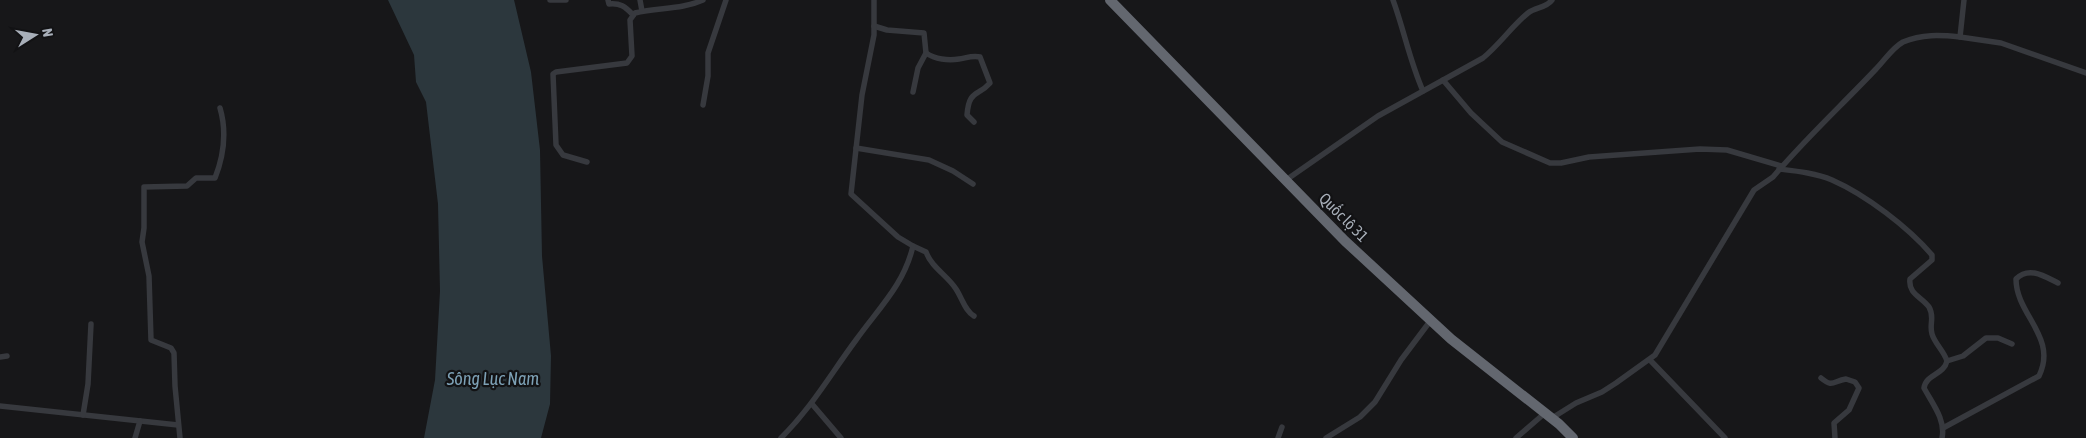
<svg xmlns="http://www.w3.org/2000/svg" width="2086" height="438" viewBox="0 0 2086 438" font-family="'Asap Condensed',sans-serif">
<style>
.water{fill:#2c373d}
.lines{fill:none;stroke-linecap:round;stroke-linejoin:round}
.street{stroke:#37393e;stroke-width:5.5}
.highway{stroke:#63676f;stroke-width:10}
.labels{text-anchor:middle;stroke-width:4.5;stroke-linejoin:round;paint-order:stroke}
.street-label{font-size:16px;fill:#a8afb9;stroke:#121214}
.water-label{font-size:18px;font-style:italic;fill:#7da1b6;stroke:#121214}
</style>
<rect width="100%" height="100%" fill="#171719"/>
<path class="water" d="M 388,0 L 514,0 L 515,4 L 531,72 L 540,150 L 542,256 L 551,356 L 550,404 L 541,438 L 424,438 L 435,380 L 440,291 L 438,204 L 426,102 L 416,82 L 414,55 Z"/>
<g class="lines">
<g class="street">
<path d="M 550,0 L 566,0"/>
<path d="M 608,0 L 609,4 C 620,3 625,6 633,15"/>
<path d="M 640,0 L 642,11"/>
<path d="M 1393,0 C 1404,30 1410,62 1423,91"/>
<path d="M 874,26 L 887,30 L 924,33 L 926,53 L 918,68 L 913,92"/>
<path d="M 1960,37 L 2001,43 L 2086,73"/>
<path d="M 926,53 C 935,59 948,61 959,59 C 966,58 973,55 980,57 L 990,83 C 978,97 969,89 967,115 L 974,122"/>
<path d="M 1443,80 L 1471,113 L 1502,142 L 1550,163 L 1561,163 L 1589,157 L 1700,149 L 1727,150 L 1781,166"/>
<path d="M 703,105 L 708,76 L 708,53 L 726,0"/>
<path d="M 856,148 L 929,160 L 953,171 L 973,184"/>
<path d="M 587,162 L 563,155 L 556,145 L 553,74 L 556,72 L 627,63 L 632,56 L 630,20 L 635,13 C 658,7 681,10 703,0"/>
<path d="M 1779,169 C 1796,171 1816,173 1832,180 C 1866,195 1908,227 1932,255 L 1932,260 L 1910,279 C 1908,294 1922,297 1929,307 C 1935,317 1929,324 1932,334 C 1935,344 1944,351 1947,361 C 1944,375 1926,374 1924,388 C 1932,403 1946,420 1942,438"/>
<path d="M 1286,180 L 1378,116 L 1483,58 C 1500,44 1512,26 1528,13 C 1536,7 1546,8 1552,0"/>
<path d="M 913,246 L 926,252 C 932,268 947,275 956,289 C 962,298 965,311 974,316"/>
<path d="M 0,357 L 7,356"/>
<path d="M 1650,360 L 1725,438"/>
<path d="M 1947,361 L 1963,356 L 1986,338 L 1998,338 L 2012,344"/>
<path d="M 1821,378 C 1833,388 1833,381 1846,379 L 1855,382 L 1859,388 L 1849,410 L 1834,423 L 1835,438"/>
<path d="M 812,404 L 841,438"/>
<path d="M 0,406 L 178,425"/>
<path d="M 83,415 L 88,384 L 91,324"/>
<path d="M 1552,418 L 1576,403 L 1602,392 L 1616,383 L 1655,355 L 1754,190 L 1773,177 C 1805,139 1842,105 1876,69 C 1885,60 1892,48 1903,42 C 1922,34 1940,35 1960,37 L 1964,0"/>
<path d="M 1943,428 L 2039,376 C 2058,337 2016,315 2016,279 C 2029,266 2044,276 2058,283"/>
<path d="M 135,438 L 140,421"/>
<path d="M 180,438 L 175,386 L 174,353 L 171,348 L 151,340 L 149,276 L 142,242 L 144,228 L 144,187 L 187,186 L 196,178 L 215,178 C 224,155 227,132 220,108"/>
<path d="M 781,438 C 812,407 830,375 856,340 C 878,309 904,285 913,246 L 898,237 L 851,194 L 862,95 L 874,35 L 874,0"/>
<path d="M 1278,438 L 1282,427"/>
<path d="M 1326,438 L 1360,417 L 1375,402 L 1401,360 L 1431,320"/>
<path d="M 1516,438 L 1545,413"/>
</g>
<path class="highway" d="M 1110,0 L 1345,241 L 1451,339 L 1559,424 L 1573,438"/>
</g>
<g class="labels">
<g class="street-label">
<text transform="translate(1344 217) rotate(45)" y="6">Quốc lộ 31</text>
</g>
<g class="water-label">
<text x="493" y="385">Sông Lục Nam</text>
</g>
</g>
<g transform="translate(35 35) rotate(79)" stroke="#121214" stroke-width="4" paint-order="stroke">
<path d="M0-4L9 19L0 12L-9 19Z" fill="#a8afb9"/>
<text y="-8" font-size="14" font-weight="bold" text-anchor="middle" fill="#a8afb9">N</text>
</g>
</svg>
